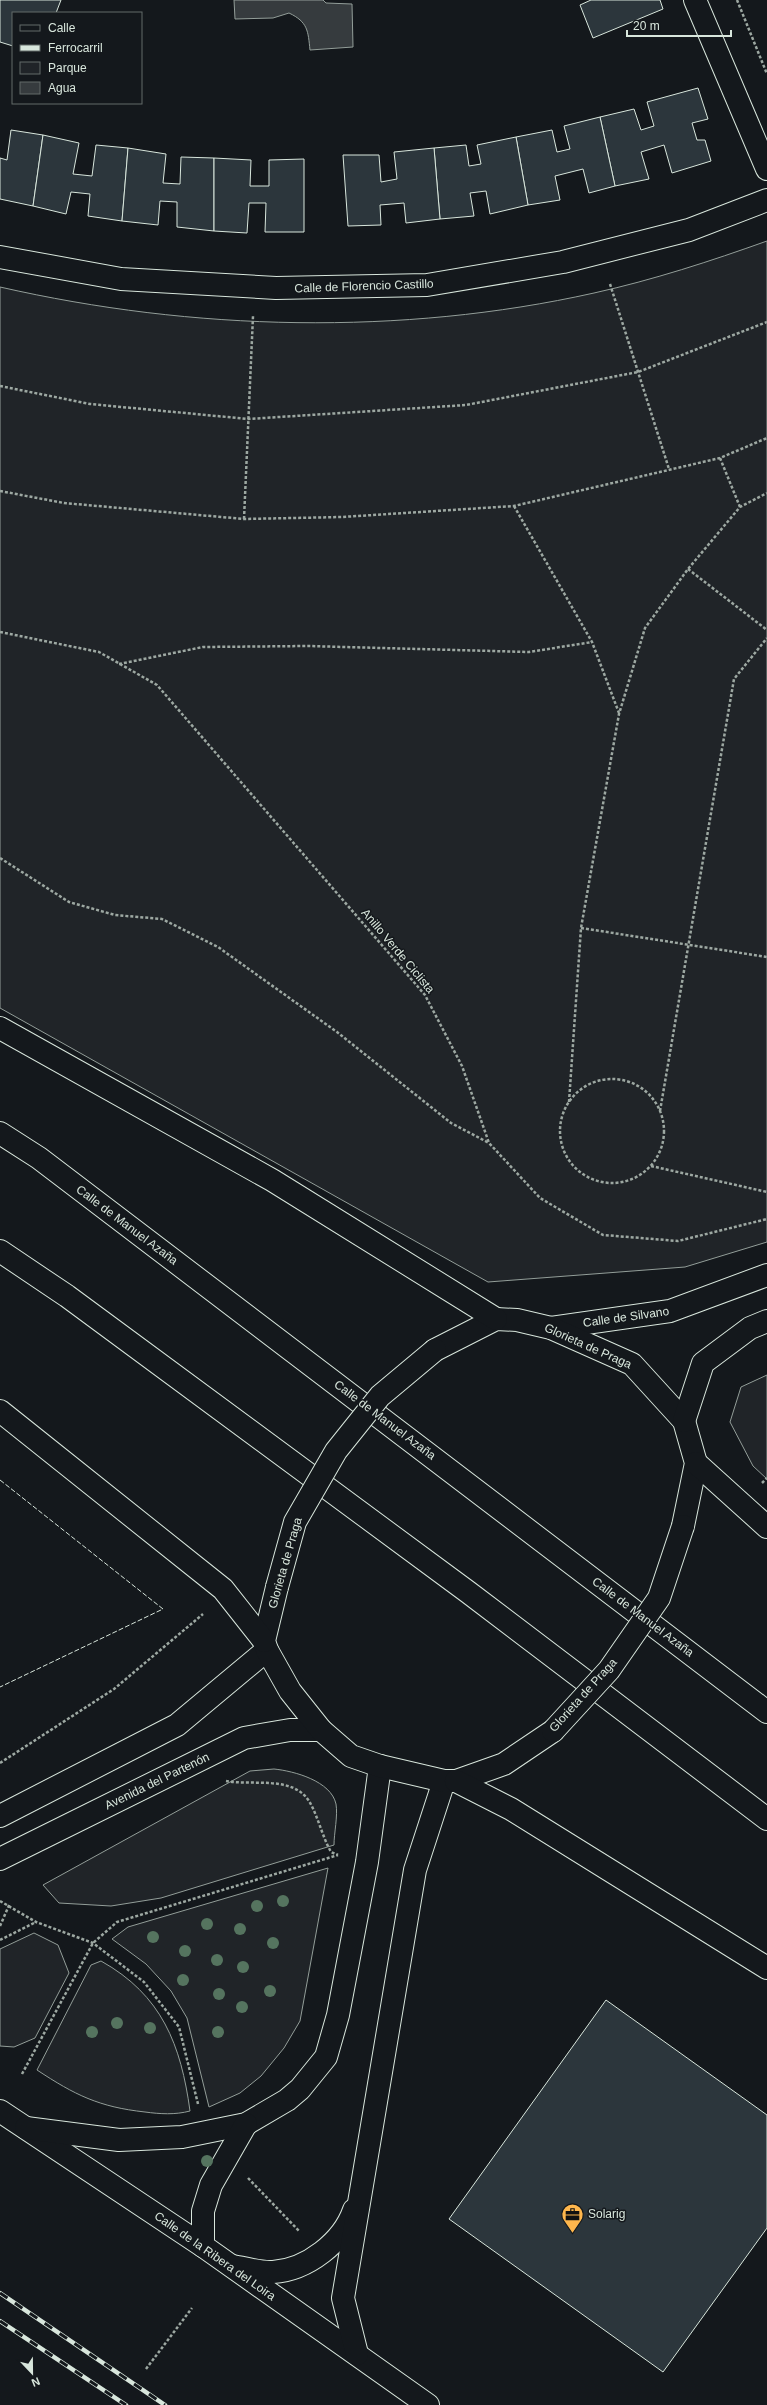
<svg xmlns="http://www.w3.org/2000/svg" width="767" height="2405" viewBox="0 0 767 2405" font-family="Helvetica,sans-serif">
<style>
.green{fill:#202428;stroke:#939e99}
.water{fill:#363b3e;stroke:#939e99}
.building{fill:#2c363c;stroke:#d8e6dc}
.lines{fill:none;stroke-linecap:round;stroke-linejoin:round}
.minor-casing{stroke:#d8e6dc;stroke-width:24}
.tertiary-casing{stroke:#d8e6dc;stroke-width:24}
.motorway-casing{stroke:#d8e6dc;stroke-width:24}
.path{stroke:#9da8a2;stroke-width:2.5;stroke-dasharray:3 2;stroke-linecap:butt}
.minor{stroke:#14181c;stroke-width:22}
.tertiary{stroke:#14181c;stroke-width:22}
.motorway{stroke:#14181c;stroke-width:22}
.rail-casing{stroke:#d8e6dc;stroke-width:4.5}
.rail{stroke:#14181c;stroke-width:3;stroke-dasharray:9;stroke-linecap:butt}
.tertiary-bridge-casing{stroke:#d8e6dc;stroke-width:24;stroke-linecap:butt}
.path-bridge{stroke:#9da8a2;stroke-width:2.5;stroke-dasharray:3 2;stroke-linecap:butt}
.tertiary-bridge{stroke:#14181c;stroke-width:22}
.fence{stroke:#d8e6dc;stroke-width:1;stroke-dasharray:5 2;stroke-linecap:butt}
.tree{fill:#55745f}
.labels{text-anchor:middle;stroke-width:3;stroke-linejoin:round;paint-order:stroke}
.street-label{font-size:12px;fill:#d8e6dc;stroke:#14181c}
.poi-label{font-size:12px;fill:#d8e6dc;stroke:#14181c;text-anchor:start}
</style>
<rect width="100%" height="100%" fill="#14181c"/>
<g class="green">
<path d="M 767,241 L 767,1242 L 685,1267 L 488,1282 L 0,1008 L 0,287 C 193,331 401,336 594,293 C 653,280 711,261 767,241 Z"/>
<path d="M 767,1375 L 767,1479 L 753,1466 L 730,1422 L 741,1387 Z"/>
<path d="M 274,1769 C 294,1771 331,1781 336,1804 C 338,1816 334,1833 334,1845 L 161,1898 L 111,1906 L 59,1903 L 43,1885 L 250,1771 Z"/>
<path d="M 328,1868 L 300,2021 L 284,2048 L 261,2076 L 240,2093 L 209,2107 L 187,2018 L 171,1991 L 146,1964 L 112,1939 L 128,1927 Z"/>
<path d="M 34,1933 L 58,1945 L 69,1973 L 35,2038 L 14,2047 L 0,2046 L 0,1949 Z"/>
<path d="M 101,1961 C 162,1995 181,2045 190,2111 C 175,2115 160,2114 145,2112 C 99,2107 75,2095 37,2070 L 91,1965 Z"/>
</g>
<path class="water" d="M 234,0 L 323,0 L 326,3 L 352,4 L 353,47 L 310,50 C 308,31 308,22 289,13 L 273,18 L 235,19 Z"/>
<g class="building">
<path d="M 0,0 L 61,0 L 56,13 L 13,13 L 13,46 L 0,42 Z"/>
<path d="M 591,0 L 660,0 L 663,9 L 593,38 L 580,5 Z"/>
<path d="M 698,88 L 708,119 L 692,123 L 697,140 L 705,140 L 711,161 L 672,173 L 664,145 L 641,152 L 649,179 L 615,186 L 600,117 L 634,109 L 641,130 L 654,126 L 647,102 Z"/>
<path d="M 600,117 L 615,186 L 589,193 L 583,169 L 555,176 L 560,200 L 528,205 L 516,137 L 552,130 L 557,152 L 570,149 L 564,126 Z"/>
<path d="M 11,130 L 43,135 L 33,206 L 0,199 L 0,158 L 7,160 Z"/>
<path d="M 43,135 L 79,143 L 73,174 L 92,176 L 96,145 L 128,148 L 122,221 L 88,216 L 90,194 L 71,192 L 66,214 L 33,206 Z"/>
<path d="M 516,137 L 528,205 L 490,214 L 486,191 L 470,193 L 474,216 L 440,219 L 434,148 L 466,145 L 469,166 L 481,164 L 477,145 Z"/>
<path d="M 128,148 L 166,154 L 163,183 L 180,184 L 181,157 L 214,158 L 214,231 L 177,227 L 177,202 L 160,201 L 158,225 L 122,221 Z"/>
<path d="M 434,148 L 440,219 L 406,223 L 404,203 L 380,205 L 381,225 L 348,226 L 343,155 L 379,155 L 381,182 L 397,179 L 394,152 Z"/>
<path d="M 214,158 L 251,160 L 250,186 L 269,186 L 269,160 L 304,159 L 304,232 L 265,232 L 266,203 L 249,203 L 247,233 L 214,231 Z"/>
<path d="M 606,2000 L 767,2115 L 767,2228 L 663,2372 L 449,2219 Z"/>
</g>
<g class="lines">
<defs>
<g id="minor">
<path d="M 695,0 L 767,169"/>
<path d="M 0,257 L 121,279 L 276,288 L 427,285 L 563,262 L 689,230 L 767,200"/>
<path d="M 0,1816 L 177,1725 L 267,1650"/>
<path d="M 0,1859 L 244,1738 L 290,1730 L 321,1730"/>
<path d="M 0,2111 L 203,2246 L 428,2405"/>
<path d="M 26,2128 L 119,2140 L 182,2137 L 246,2124 L 287,2100 L 300,2089 L 326,2057 L 338,2015 L 367,1862 L 380,1766"/>
<path d="M 203,2246 L 203,2211 L 211,2185 L 246,2124"/>
<path d="M 233,2266 C 245,2268 260,2273 273,2272 C 307,2270 343,2242 354,2210"/>
<path d="M 357,2354 L 343,2298 L 415,1870 L 444,1781"/>
</g>
<g id="tertiary">
<path d="M 551,1328 L 670,1311 L 767,1275"/>
<path d="M 435,1350 L 496,1319 L 517,1320 L 551,1328 L 632,1364 L 684,1421 L 696,1463 L 683,1526"/>
<path d="M 684,1421 L 703,1363 L 750,1328 L 767,1321"/>
<path d="M 277,1587 L 264,1641 L 267,1650 L 290,1691 L 321,1730 L 351,1756 L 380,1766 L 444,1781 L 456,1781 L 504,1764 L 553,1731"/>
</g>
<g id="motorway">
<path d="M 0,1028 L 272,1180 L 496,1319"/>
<path d="M 0,1133 L 39,1158 L 767,1712"/>
<path d="M 0,1251 L 67,1296 L 468,1592 L 767,1819"/>
<path d="M 0,1411 L 223,1589 L 264,1641"/>
<path d="M 696,1463 L 767,1527"/>
<path d="M 456,1781 L 511,1809 L 767,1968"/>
</g>
</defs>
<use href="#minor" class="minor-casing"/>
<use href="#tertiary" class="tertiary-casing"/>
<use href="#motorway" class="motorway-casing"/>
<g class="path">
<path d="M 737,0 L 767,74"/>
<path d="M 610,284 L 669,469"/>
<path d="M 0,386 L 90,404 L 248,419 L 466,405 L 638,372 L 767,322"/>
<path d="M 720,458 L 740,507"/>
<path d="M 0,491 L 64,503 L 244,519 L 342,517 L 514,506 L 720,458 L 767,438"/>
<path d="M 514,506 L 592,642 L 619,713"/>
<path d="M 244,519 L 253,316"/>
<path d="M 688,569 L 767,630"/>
<path d="M 0,632 L 99,652 L 157,685 L 425,995 L 462,1066 L 489,1143 L 540,1198 L 603,1235 L 678,1241 L 767,1219"/>
<path d="M 119,664 L 203,647 L 308,646 L 529,652 L 592,642"/>
<path d="M 0,858 L 69,902 L 115,915 L 162,919 L 218,947 L 337,1032 L 451,1123 L 489,1143"/>
<path d="M 581,928 L 767,957"/>
<circle cx="612" cy="1131" r="52"/>
<path d="M 569,1102 L 581,928 L 619,714 L 645,628 L 688,569 L 740,507 L 767,493"/>
<path d="M 660,1111 L 734,679 L 767,638"/>
<path d="M 651,1166 L 767,1192"/>
<path d="M 762,1483 L 767,1478"/>
<path d="M 0,1763 L 114,1689 L 203,1614"/>
<path d="M 226,1781 C 252,1786 292,1775 309,1801 C 318,1816 322,1836 331,1852 L 338,1855"/>
<path d="M 0,1901 L 36,1922 L 93,1943 L 144,1982 L 179,2027 L 198,2104"/>
<path d="M 0,1940 L 36,1922"/>
<path d="M 22,2074 L 93,1943 L 117,1922 L 338,1855"/>
<path d="M 248,2178 L 300,2232"/>
<path d="M 146,2369 L 192,2308"/>
</g>
<use href="#minor" class="minor"/>
<use href="#tertiary" class="tertiary"/>
<use href="#motorway" class="motorway"/>
<defs>
<g id="rail">
<path d="M 0,2293 L 165,2405"/>
<path d="M 0,2321 L 126,2405"/>
</g>
</defs>
<use href="#rail" class="rail-casing"/>
<use href="#rail" class="rail"/>
<defs>
<g id="tertiary-bridge">
<path d="M 277,1587 L 295,1522 L 336,1451 L 380,1396 L 435,1350"/>
<path d="M 553,1731 L 609,1670 L 659,1598 L 683,1526"/>
</g>
</defs>
<use href="#tertiary-bridge" class="tertiary-bridge-casing"/>
<path class="path-bridge" d="M 0,1926 L 10,1903"/>
<use href="#tertiary-bridge" class="tertiary-bridge"/>
<path class="fence" d="M 0,1480 L 163,1609 L 0,1687"/>
</g>
<g class="tree">
<circle cx="283" cy="1901" r="6"/>
<circle cx="257" cy="1906" r="6"/>
<circle cx="207" cy="1924" r="6"/>
<circle cx="240" cy="1929" r="6"/>
<circle cx="153" cy="1937" r="6"/>
<circle cx="273" cy="1943" r="6"/>
<circle cx="185" cy="1951" r="6"/>
<circle cx="217" cy="1960" r="6"/>
<circle cx="243" cy="1967" r="6"/>
<circle cx="183" cy="1980" r="6"/>
<circle cx="270" cy="1991" r="6"/>
<circle cx="219" cy="1994" r="6"/>
<circle cx="242" cy="2007" r="6"/>
<circle cx="117" cy="2023" r="6"/>
<circle cx="150" cy="2028" r="6"/>
<circle cx="92" cy="2032" r="6"/>
<circle cx="218" cy="2032" r="6"/>
<circle cx="207" cy="2161" r="6"/>
</g>
<defs>
<symbol id="office-pin" viewBox="-11 -11 22 30"><path d="M0 17L-7.5 6A9.5 9.5 0 1 1 7.5 6Z" fill="#ffb74d" stroke="#14181c"/><path d="M-6-3h4V-5.5h4V-3h4V5H-6ZM-1-4.5V-3h2v-1.5ZM-6 0V1H6V0Z" fill="#111"/></symbol>
</defs>
<g fill-rule="evenodd">
<use href="#office-pin" x="560" y="2202" width="25" height="34"/>
</g>
<g class="labels">
<g class="street-label">
<text transform="translate(364 286) rotate(-2)" y="4">Calle de Florencio Castillo</text>
<text transform="translate(398 951) rotate(50)" y="4">Anillo Verde Ciclista</text>
<text transform="translate(127 1225) rotate(37)" y="4">Calle de Manuel Azaña</text>
<text transform="translate(626 1317) rotate(-8)" y="4">Calle de Silvano</text>
<text transform="translate(588 1346) rotate(24)" y="4">Glorieta de Praga</text>
<text transform="translate(385 1420) rotate(37)" y="4">Calle de Manuel Azaña</text>
<text transform="translate(285 1563) rotate(-74)" y="4">Glorieta de Praga</text>
<text transform="translate(643 1617) rotate(37)" y="4">Calle de Manuel Azaña</text>
<text transform="translate(583 1695) rotate(-48)" y="4">Glorieta de Praga</text>
<text transform="translate(157 1781) rotate(-26)" y="4">Avenida del Partenón</text>
<text transform="translate(215 2256) rotate(35)" y="4">Calle de la Ribera del Loira</text>
</g>
<g class="poi-label">
<text x="588" y="2218">Solarig</text>
</g>
</g>
<rect x="12" y="12" width="130" height="92" fill="#14181c" stroke="#626a69"/>
<rect x="20" y="25" width="20" height="6" fill="#14181c" stroke="#626a69"/>
<text x="48" y="32" font-size="12" fill="#d8e6dc">Calle</text>
<rect x="20" y="45" width="20" height="6" fill="#d8e6dc" stroke="#626a69"/>
<text x="48" y="52" font-size="12" fill="#d8e6dc">Ferrocarril</text>
<rect x="20" y="62" width="20" height="12" fill="#202428" stroke="#626a69"/>
<text x="48" y="72" font-size="12" fill="#d8e6dc">Parque</text>
<rect x="20" y="82" width="20" height="12" fill="#363b3e" stroke="#626a69"/>
<text x="48" y="92" font-size="12" fill="#d8e6dc">Agua</text>
<g transform="translate(32 2373) rotate(158)" stroke="#14181c" stroke-width="3" paint-order="stroke">
<path d="M0-3L7 15L0 10L-7 15Z" fill="#d8e6dc"/>
<text y="-6" font-size="11" font-weight="bold" text-anchor="middle" fill="#d8e6dc">N</text>
</g>
<path d="M627 30v6h104v-6" fill="none" stroke="#d8e6dc" stroke-width="2"/>
<text x="633" y="30" font-size="12" fill="#d8e6dc" stroke="#14181c" stroke-width="3" paint-order="stroke">20 m</text>
</svg>
